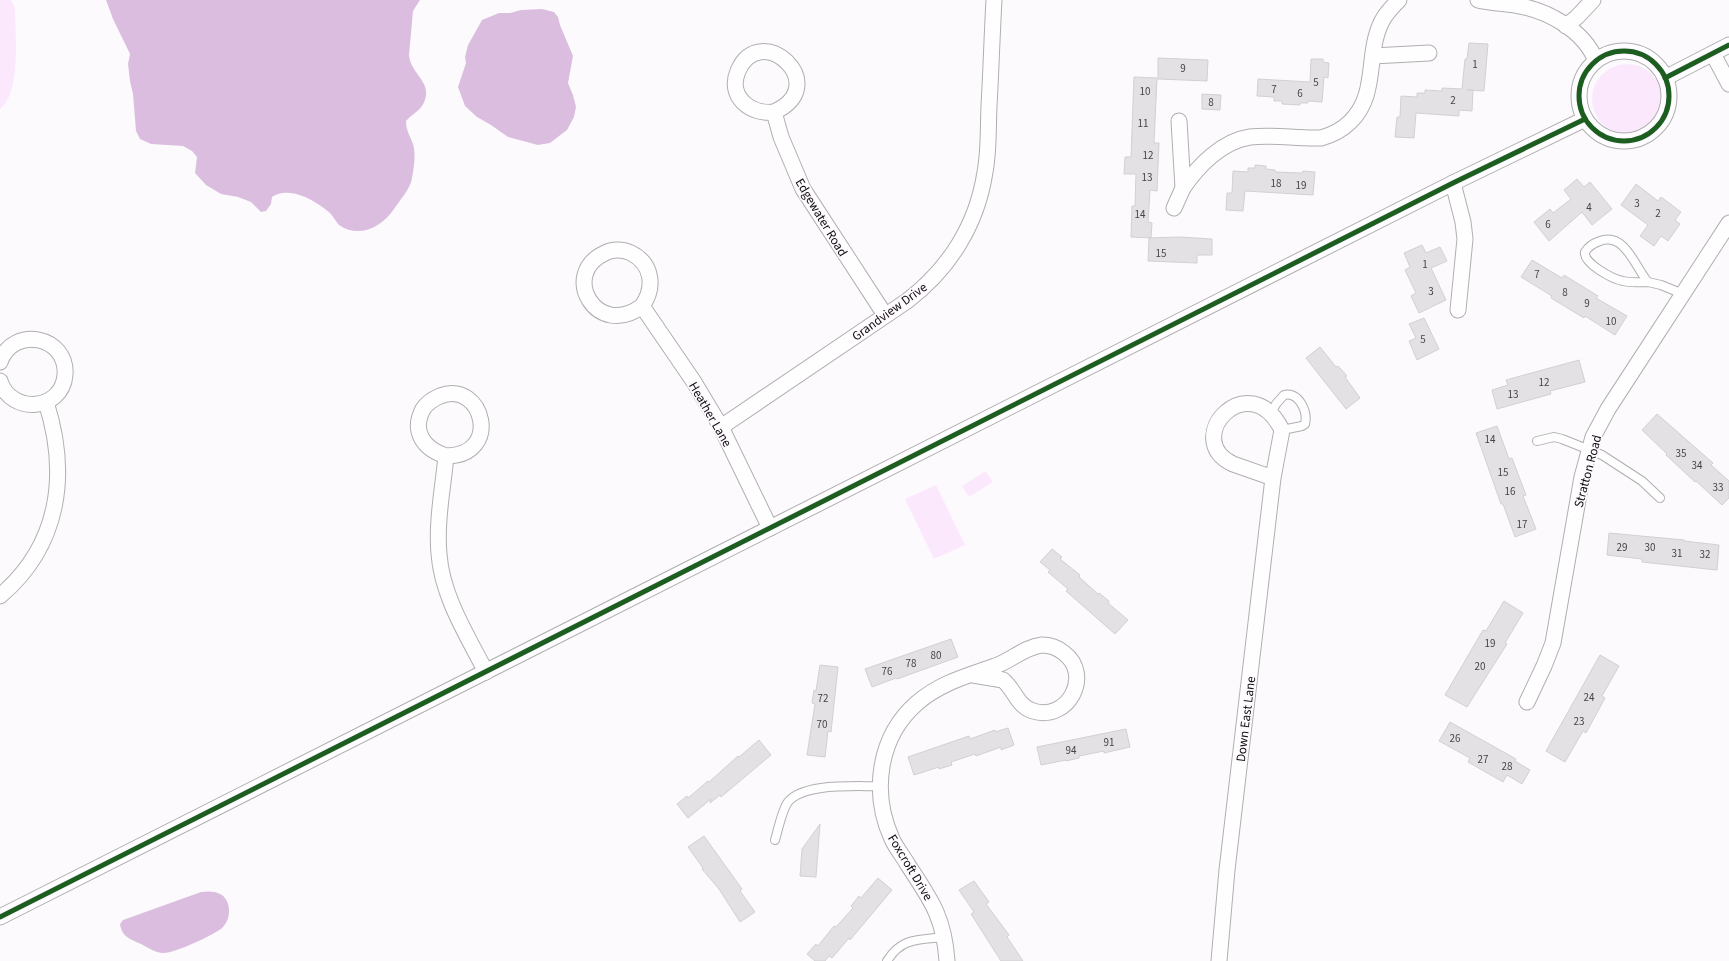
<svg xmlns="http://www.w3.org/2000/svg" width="1729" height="961" viewBox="0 0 1729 961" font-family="'Source Sans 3',sans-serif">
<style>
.green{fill:#fbe8fd}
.water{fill:#dbbedf}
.building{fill:#e3e1e3;stroke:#d2d0d3}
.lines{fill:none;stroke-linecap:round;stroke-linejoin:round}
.service-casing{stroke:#b0aeb1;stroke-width:10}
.minor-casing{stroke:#b0aeb1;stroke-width:17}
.service{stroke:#fffeff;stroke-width:8}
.minor{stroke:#fffeff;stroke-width:15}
.cycleway-casing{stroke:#fef9ff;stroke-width:8}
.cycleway{stroke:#1b5e20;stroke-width:5}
.labels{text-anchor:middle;stroke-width:3.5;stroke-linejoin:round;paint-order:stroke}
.number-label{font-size:11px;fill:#464446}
.street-label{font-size:13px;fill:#0f0d0f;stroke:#fef9ff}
</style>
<rect width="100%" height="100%" fill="#fdfafe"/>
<g class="green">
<path d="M 0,0 L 11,0 L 15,8 C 15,33 22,92 0,109 Z"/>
<circle cx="1627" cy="99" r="35"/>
<path d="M 986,471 L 993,482 L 969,497 L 962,486 Z"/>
<path d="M 936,485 L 965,545 L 934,559 L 905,499 Z"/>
</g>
<g class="water">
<path d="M 106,0 L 420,0 L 413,11 L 409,55 C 411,76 436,83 422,106 C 418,112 411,115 406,121 C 406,130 410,136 413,144 C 416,153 414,168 412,178 C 411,188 400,200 394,209 C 382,227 359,239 339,225 C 336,222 333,216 330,213 C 316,201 290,185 272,197 L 271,204 L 266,211 L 261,212 L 251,202 L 238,197 L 221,194 L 206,185 L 195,173 L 197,157 L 192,151 L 183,146 L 151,144 L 140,139 L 136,131 L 133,94 L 130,81 L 128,64 L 130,54 L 113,19 Z"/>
<path d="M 542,9 L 554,12 L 558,17 L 560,25 L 573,56 L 568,83 L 573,95 L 576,107 L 574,117 L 567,130 L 550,143 L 538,145 L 508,137 L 491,125 L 477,117 L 465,106 L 458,87 L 466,63 L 465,57 L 468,45 L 482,20 L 499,13 L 510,13 L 521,10 Z"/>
<path d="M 201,892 C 209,891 216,891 222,895 C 232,903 231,920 222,928 C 214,935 173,954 163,953 C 156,953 147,947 141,944 C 130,939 122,937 120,924 L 123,920 Z"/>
</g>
<g class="building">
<path d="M 1469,43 L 1488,44 L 1484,91 L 1467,90 L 1473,90 L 1472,111 L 1459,110 L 1459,116 L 1416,113 L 1414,138 L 1395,137 L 1397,117 L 1400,117 L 1401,96 L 1417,97 L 1417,93 L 1425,93 L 1425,90 L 1442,91 L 1442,88 L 1462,89 L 1465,59 L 1467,59 Z"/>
<path d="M 1158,58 L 1208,60 L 1207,81 L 1158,79 Z"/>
<path d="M 1311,59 L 1323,59 L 1323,62 L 1329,63 L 1328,78 L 1324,77 L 1322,102 L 1308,101 L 1308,103 L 1300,103 L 1300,105 L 1282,104 L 1282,101 L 1274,101 L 1274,97 L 1257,96 L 1258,79 L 1310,82 Z"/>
<path d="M 1134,77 L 1157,78 L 1154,143 L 1159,143 L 1157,191 L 1150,190 L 1148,222 L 1152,223 L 1151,238 L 1131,237 L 1132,206 L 1135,206 L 1136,174 L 1124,174 L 1125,157 L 1131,157 Z"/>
<path d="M 1202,94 L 1221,95 L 1220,110 L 1202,109 Z"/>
<path d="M 1255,165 L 1266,166 L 1266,169 L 1275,170 L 1275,172 L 1302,173 L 1303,171 L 1315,172 L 1313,195 L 1245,191 L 1243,211 L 1226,210 L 1227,193 L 1232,193 L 1233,171 L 1248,172 L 1248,168 L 1255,168 Z"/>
<path d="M 1577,179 L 1584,187 L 1590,182 L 1612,209 L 1592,225 L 1582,212 L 1549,241 L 1534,222 L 1550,209 L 1553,213 L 1571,199 L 1564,190 Z"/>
<path d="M 1636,184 L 1658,201 L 1661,197 L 1681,212 L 1675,220 L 1680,224 L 1668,241 L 1661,236 L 1654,246 L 1640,236 L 1648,225 L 1621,205 Z"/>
<path d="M 1180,237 L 1212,239 L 1212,255 L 1197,255 L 1197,263 L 1148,261 L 1149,238 Z"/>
<path d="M 1422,245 L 1426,253 L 1440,247 L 1447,261 L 1431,268 L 1446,300 L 1419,313 L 1411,296 L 1416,293 L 1405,270 L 1410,267 L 1404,253 Z"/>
<path d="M 1532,260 L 1562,278 L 1564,275 L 1598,296 L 1596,298 L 1627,316 L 1615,335 L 1585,316 L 1584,318 L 1551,298 L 1552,296 L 1521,277 Z"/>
<path d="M 1424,318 L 1439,349 L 1417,360 L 1409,341 L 1416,338 L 1409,324 Z"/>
<path d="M 1320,347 L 1336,367 L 1338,366 L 1347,376 L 1345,377 L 1360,398 L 1346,409 L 1306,358 Z"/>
<path d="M 1579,360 L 1585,382 L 1550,391 L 1551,394 L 1497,409 L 1492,390 L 1508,385 L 1506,380 Z"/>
<path d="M 1657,414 L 1713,463 L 1711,465 L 1729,481 L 1729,498 L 1722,505 L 1696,481 L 1695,482 L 1680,468 L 1666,455 L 1667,454 L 1642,430 Z"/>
<path d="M 1497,426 L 1509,459 L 1512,458 L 1526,495 L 1523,496 L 1536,529 L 1515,537 L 1503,504 L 1501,504 L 1476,433 Z"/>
<path d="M 1609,533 L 1684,540 L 1684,541 L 1719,545 L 1717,570 L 1642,562 L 1642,559 L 1607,555 Z"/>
<path d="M 1052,549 L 1062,557 L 1060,559 L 1080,575 L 1079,577 L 1098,594 L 1099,593 L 1109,601 L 1108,603 L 1128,620 L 1115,634 L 1066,591 L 1068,589 L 1048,572 L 1050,570 L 1040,562 Z"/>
<path d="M 1504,601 L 1523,613 L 1505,643 L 1507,644 L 1467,707 L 1445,695 L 1483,630 L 1486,631 Z"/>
<path d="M 951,639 L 958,657 L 897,679 L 896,678 L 872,687 L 865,669 Z"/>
<path d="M 1600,655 L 1619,666 L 1602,696 L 1605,698 L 1586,733 L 1583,731 L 1565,762 L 1546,751 Z"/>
<path d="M 820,665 L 838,667 L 831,732 L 828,731 L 825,757 L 807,755 L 815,704 L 812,703 L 814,690 L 816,691 Z"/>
<path d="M 1450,722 L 1516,759 L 1515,761 L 1530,770 L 1522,784 L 1507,775 L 1503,782 L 1468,762 L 1470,758 L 1439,741 Z"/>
<path d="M 1008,728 L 1014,745 L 1001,750 L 1001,747 L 976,756 L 975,754 L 951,762 L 952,765 L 939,769 L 939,767 L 914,775 L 908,757 L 969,736 L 970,739 L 995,730 L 995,732 Z"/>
<path d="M 1126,729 L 1130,747 L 1104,753 L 1104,751 L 1079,756 L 1079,758 L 1066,761 L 1066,760 L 1041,765 L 1037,747 Z"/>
<path d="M 759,740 L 771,755 L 721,797 L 720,795 L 710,803 L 711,799 L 688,818 L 677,804 L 687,796 L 688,798 L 708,781 L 709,782 L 738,756 L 739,757 Z"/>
<path d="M 820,824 L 816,877 L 800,876 L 802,849 Z"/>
<path d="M 704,836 L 742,889 L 740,891 L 755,912 L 740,922 L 719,889 L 702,869 L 703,868 L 688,847 Z"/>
<path d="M 878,878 L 892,890 L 850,940 L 849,938 L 832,958 L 829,956 L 825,961 L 815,961 L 807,954 L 816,944 L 818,946 L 834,926 L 836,927 L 853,908 L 851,906 L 859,896 L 861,898 Z"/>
<path d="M 974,881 L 989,902 L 986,904 L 1009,935 L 1007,937 L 1023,961 L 1001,961 L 971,914 L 974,912 L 959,890 Z"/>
</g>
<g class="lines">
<defs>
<g id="service">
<path d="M 1648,282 C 1639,282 1631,283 1623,281 C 1612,279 1583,263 1585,252 C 1588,247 1594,243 1600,241 C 1625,232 1635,267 1648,282 L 1661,285 L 1683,294"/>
<path d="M 1271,413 L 1276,404 L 1284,395 C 1299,391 1308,412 1305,424 L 1302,426 L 1282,430"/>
<path d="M 1537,441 L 1554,437 L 1562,439 L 1602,455 L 1642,481 L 1660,498"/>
<path d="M 775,840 C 778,830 782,810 788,802 C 804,782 857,787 880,786"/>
<path d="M 887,961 C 902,937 919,940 945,937"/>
</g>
<g id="minor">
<path d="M 1478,0 C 1490,3 1503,3 1515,5 C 1547,10 1584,30 1596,61"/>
<path d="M 1566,26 L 1577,17 L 1593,0"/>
<circle cx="1624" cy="96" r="45"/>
<path d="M 1713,54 L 1729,84"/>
<path d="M 1373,56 L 1429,53"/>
<path d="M 1665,78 L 1729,45"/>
<path d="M 774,112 C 751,115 727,97 738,71 C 760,19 834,85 774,112 L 781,137 L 803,189 L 885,315"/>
<path d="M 1453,183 L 1463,222 L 1465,239 L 1458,310"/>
<path d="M 1183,188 C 1198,166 1222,141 1250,137 C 1273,134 1297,139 1321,138 C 1332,135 1342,130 1350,122 C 1379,94 1365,54 1382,21 C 1386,13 1393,6 1399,0"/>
<path d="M 1174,208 L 1183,188 L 1179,121"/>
<path d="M 642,306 C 597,340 559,274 605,253 C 612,249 623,249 631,253 C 653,264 655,288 642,306 L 694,382 L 721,427 L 770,528"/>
<path d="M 0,362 C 13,325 68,336 65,375 C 62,411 11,415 0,381"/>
<path d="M 721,427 L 907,301 C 949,269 977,225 985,172 C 989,151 988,128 989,106 C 991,71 992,35 994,0"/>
<path d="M 446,456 C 424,449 411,432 423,409 C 427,403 433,399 440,396 C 483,379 503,456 446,456 C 443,488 436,522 439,554 C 442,596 467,635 486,672"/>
<path d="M 0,596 C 60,545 69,474 46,402"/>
<path d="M 1527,702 L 1544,666 L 1553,643 L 1582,477 L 1593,437 L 1608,409 L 1729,223"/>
<path d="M 0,917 L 1453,183 L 1585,119"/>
<path d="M 947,961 C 944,917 931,900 908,865 C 903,856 896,848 892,839 C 871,793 878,737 917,703 C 940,683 967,676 995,666 C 1011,661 1024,647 1042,645 C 1050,645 1058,648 1064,653 C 1093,675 1068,722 1033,711 C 1017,706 1015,690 1003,680 L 973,675"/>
<path d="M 1219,961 L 1227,870 L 1273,478 L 1282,430 C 1249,364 1180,439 1233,464 L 1273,478"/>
</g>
</defs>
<use href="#service" class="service-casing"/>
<use href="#minor" class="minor-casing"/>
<use href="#service" class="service"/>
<use href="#minor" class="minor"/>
<defs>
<g id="cycleway">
<circle cx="1624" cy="96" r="45"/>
<path d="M 1665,78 L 1729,45"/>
<path d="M 0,917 L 1453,183 L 1585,119"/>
</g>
</defs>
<use href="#cycleway" class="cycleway-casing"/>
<use href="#cycleway" class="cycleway"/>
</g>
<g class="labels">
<g class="number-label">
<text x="1475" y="68">1</text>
<text x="1183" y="72">9</text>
<text x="1316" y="86">5</text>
<text x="1274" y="93">7</text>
<text x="1145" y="95">10</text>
<text x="1300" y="97">6</text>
<text x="1453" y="104">2</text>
<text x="1211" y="106">8</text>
<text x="1143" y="127">11</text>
<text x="1148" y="159">12</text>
<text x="1147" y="181">13</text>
<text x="1276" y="187">18</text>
<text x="1301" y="189">19</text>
<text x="1637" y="207">3</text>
<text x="1589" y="211">4</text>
<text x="1658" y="217">2</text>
<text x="1140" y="218">14</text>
<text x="1548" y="228">6</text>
<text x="1161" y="257">15</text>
<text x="1425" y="268">1</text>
<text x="1537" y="278">7</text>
<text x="1431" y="295">3</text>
<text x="1565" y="296">8</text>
<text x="1587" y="307">9</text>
<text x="1611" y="325">10</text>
<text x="1423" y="343">5</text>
<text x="1544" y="386">12</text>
<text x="1513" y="398">13</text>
<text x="1490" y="443">14</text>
<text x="1681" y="457">35</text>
<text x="1697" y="469">34</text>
<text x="1503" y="476">15</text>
<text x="1718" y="491">33</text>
<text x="1510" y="495">16</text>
<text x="1522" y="528">17</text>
<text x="1622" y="551">29</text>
<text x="1650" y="551">30</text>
<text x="1677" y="557">31</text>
<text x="1705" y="558">32</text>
<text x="1490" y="647">19</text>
<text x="936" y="659">80</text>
<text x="911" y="667">78</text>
<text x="1480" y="670">20</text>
<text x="887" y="675">76</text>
<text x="1589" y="701">24</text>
<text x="823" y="702">72</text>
<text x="1579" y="725">23</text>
<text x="822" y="728">70</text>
<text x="1455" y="742">26</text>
<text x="1109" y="746">91</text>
<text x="1071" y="754">94</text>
<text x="1483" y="763">27</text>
<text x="1507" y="770">28</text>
</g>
<g class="street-label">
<text transform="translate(822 217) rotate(59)" y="5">Edgewater Road</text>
<text transform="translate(889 311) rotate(-36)" y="5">Grandview Drive</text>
<text transform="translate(711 414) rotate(60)" y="5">Heather Lane</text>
<text transform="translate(1587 471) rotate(-75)" y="5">Stratton Road</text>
<text transform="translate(1245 719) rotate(-83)" y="5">Down East Lane</text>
<text transform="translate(911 867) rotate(59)" y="5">Foxcroft Drive</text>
</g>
</g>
</svg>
